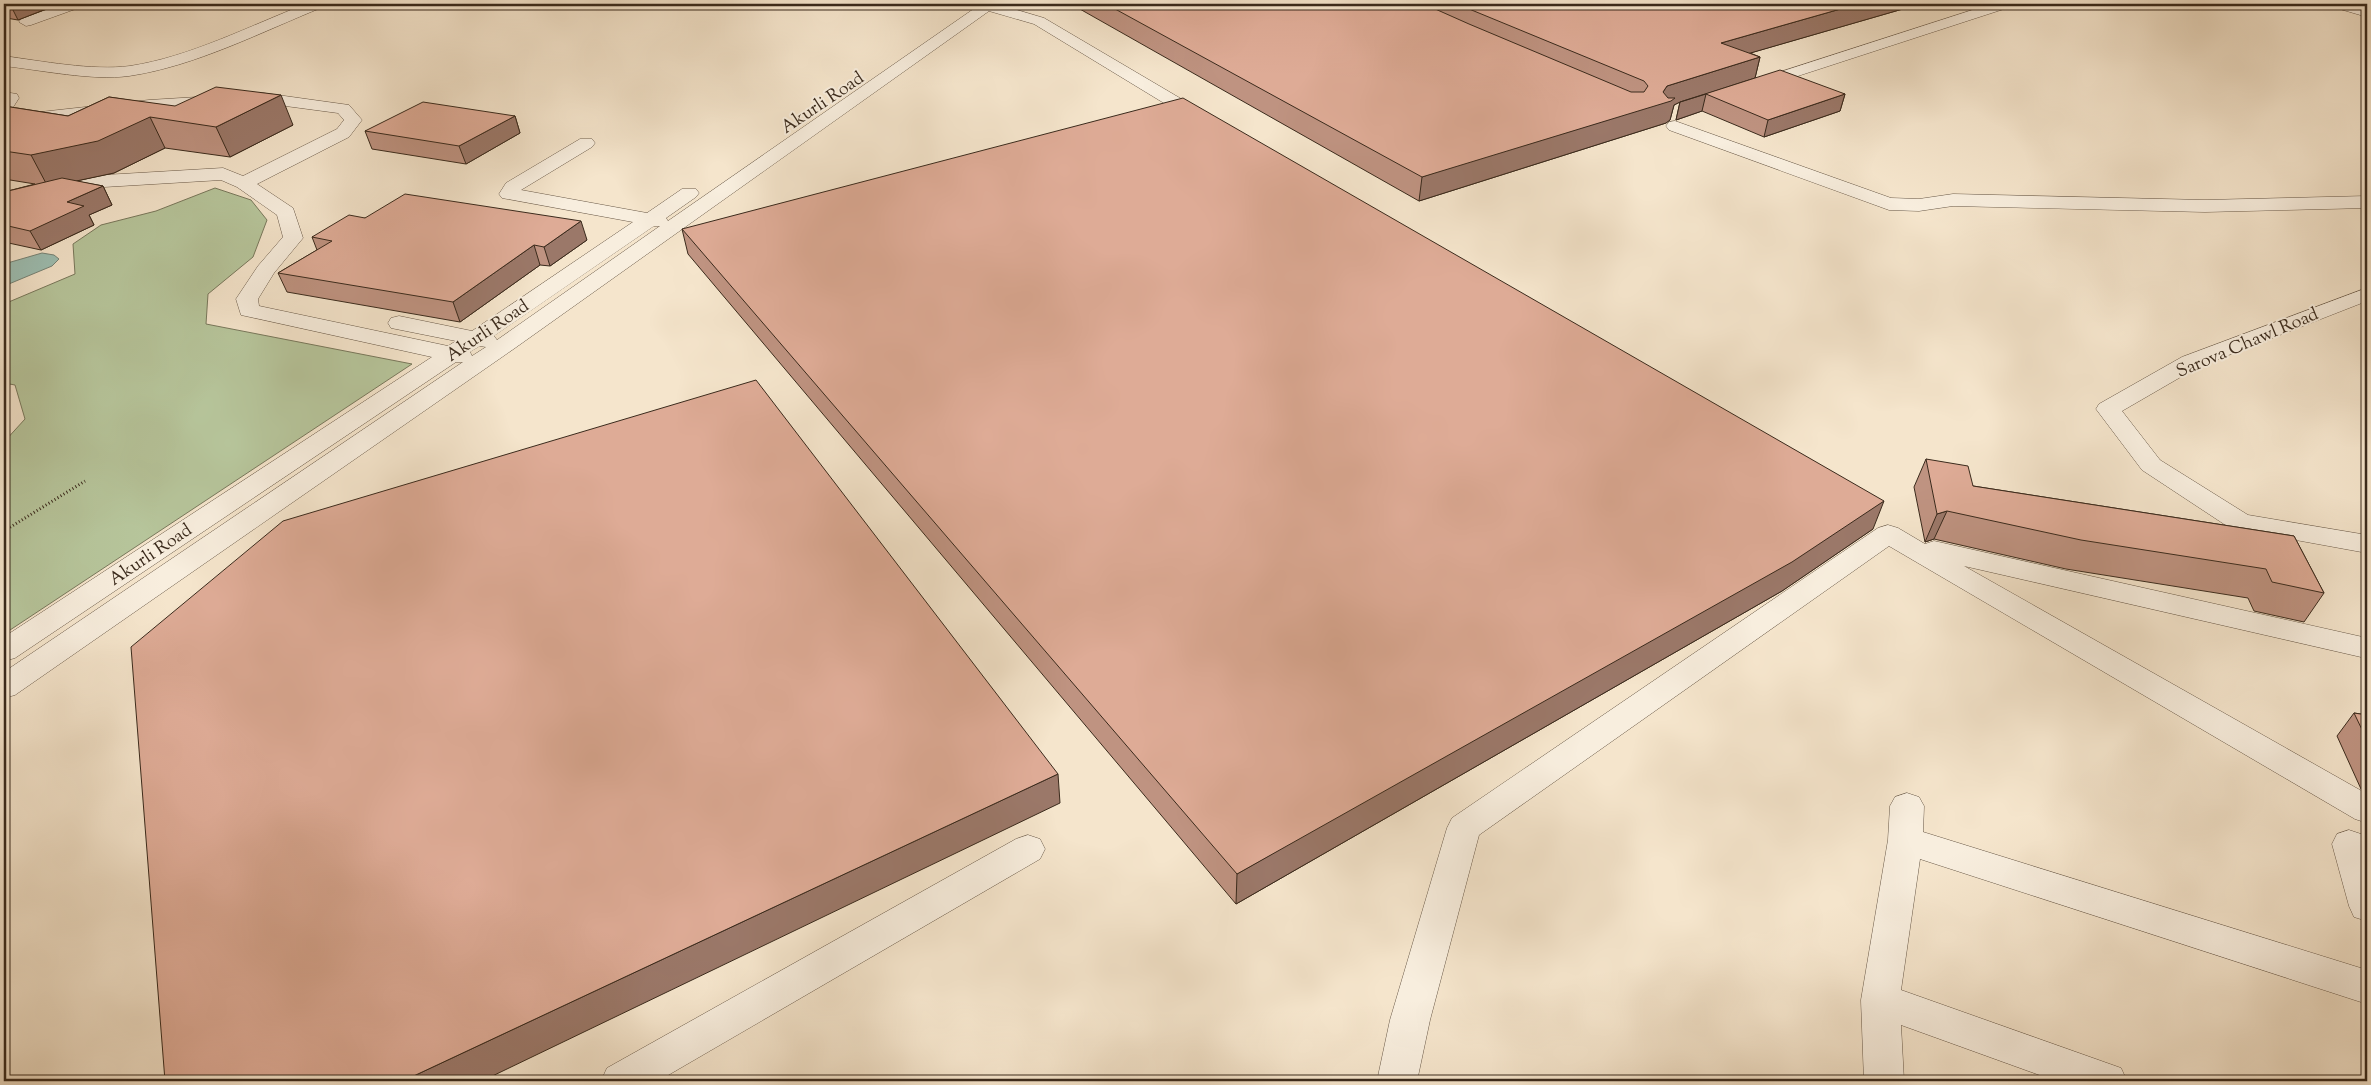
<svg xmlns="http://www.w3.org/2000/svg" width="2371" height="1085" viewBox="0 0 2371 1085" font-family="'Sorts Mill Goudy',serif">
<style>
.green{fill:#b7c69c;stroke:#78785c}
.water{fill:#9dbfb3;stroke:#758377}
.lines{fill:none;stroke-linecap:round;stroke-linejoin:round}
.minor-casing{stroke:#695948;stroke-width:1}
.path{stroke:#3a2a1c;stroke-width:3;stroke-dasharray:1 2.5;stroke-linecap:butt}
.minor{fill:#f8eede;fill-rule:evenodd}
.wall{fill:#bf9381;stroke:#3a2a1c}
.shaded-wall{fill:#9b7869;stroke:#3a2a1c}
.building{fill:#deab96;stroke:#3a2a1c}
.labels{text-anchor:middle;stroke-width:4;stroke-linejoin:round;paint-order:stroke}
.street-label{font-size:18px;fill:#3a2a1c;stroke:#f8eede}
</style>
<rect width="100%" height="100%" fill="#f5e5cc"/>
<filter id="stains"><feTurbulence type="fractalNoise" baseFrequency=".004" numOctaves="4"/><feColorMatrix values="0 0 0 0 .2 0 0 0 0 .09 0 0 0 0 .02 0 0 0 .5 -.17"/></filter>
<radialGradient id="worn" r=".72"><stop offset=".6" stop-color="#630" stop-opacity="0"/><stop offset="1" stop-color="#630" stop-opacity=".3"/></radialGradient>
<path class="green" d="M 215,188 L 251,200 L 267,220 L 253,257 L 208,294 L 206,324 L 412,364 L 4,634 L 4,442 L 25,419 L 15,385 L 4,383 L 4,304 L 75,274 L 73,244 L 101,225 L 156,211 Z"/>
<path class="water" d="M 42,253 L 54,255 L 59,259 L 52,266 L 4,286 L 4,264 Z"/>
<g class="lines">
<defs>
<g id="minor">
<path d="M 63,4 L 83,4 L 81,7 L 31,25 L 26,26 L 19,22 L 21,19 Z"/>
<path d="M 306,4 L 325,4 L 323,7 C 261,32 196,66 129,76 C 92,81 41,70 4,66 L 4,56 C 41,61 93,71 130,66 C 190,57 249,26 306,4 Z"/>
<path d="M 972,4 L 997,4 L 1044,18 L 1212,117 L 1215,121 L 1212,125 L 1200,125 L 1034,24 L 989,11 L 515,348 L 15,695 L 4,698 L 4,672 L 463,362 L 456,362 L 15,658 L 4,661 L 4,637 L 432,357 L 241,315 L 236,299 L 258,266 L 283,237 L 277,215 L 237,187 L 221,180 L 104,187 L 4,211 L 4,199 L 104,175 L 223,168 L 243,176 L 337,129 L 344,120 L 338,113 L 263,103 L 149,110 L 4,126 L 4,116 L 149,100 L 263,93 L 349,105 L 362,120 L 349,137 L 257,184 L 293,208 L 303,238 L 274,273 L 258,299 L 259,306 L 448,346 L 456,341 L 391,328 L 388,323 L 391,318 L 399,316 L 472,331 L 633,222 L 502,198 L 499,194 L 506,183 L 580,139 L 592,139 L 595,143 L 592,147 L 521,190 L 647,213 L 682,189 L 696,189 L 699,193 L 696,197 L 666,218 L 668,221 L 975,8 ZM 654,226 L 660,226 L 497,340 L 494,336 ZM 480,346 L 486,347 L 472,356 L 470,352 Z"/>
<path d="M 1991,4 L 2012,4 L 2010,7 L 1761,88 L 1749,88 L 1747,85 L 1749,82 Z"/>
<path d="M 2331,4 L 2352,4 L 2367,8 L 2367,17 L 2333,7 Z"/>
<path d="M 4,92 L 17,94 L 19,98 L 10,112 L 4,113 Z"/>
<path d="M 1675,121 L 1891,198 L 1919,199 L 1953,194 L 2205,200 L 2367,196 L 2367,208 L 2205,212 L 1953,206 L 1919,211 L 1889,210 L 1669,130 L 1666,126 L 1669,122 Z"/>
<path d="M 2367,288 L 2367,301 L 2198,367 L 2122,411 L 2160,460 L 2248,515 L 2367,535 L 2367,553 L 2230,528 L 2142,470 L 2096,409 L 2099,404 L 2182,357 Z"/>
<path d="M 1888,525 L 1898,528 L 1925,544 L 1934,541 L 2367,638 L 2367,656 L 2361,657 L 1964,566 L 2367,794 L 2367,823 L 2355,819 L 1889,546 L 1479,835 L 1430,1020 L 1417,1081 L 1377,1081 L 1390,1020 L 1447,828 L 1452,818 L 1878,528 Z"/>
<path d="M 1907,793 L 1919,797 L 1924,806 L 1923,832 L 2367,970 L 2367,1004 L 1920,859 L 1901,990 L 2121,1068 L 2127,1081 L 2056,1081 L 1901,1025 L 1904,1081 L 1864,1081 L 1861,1000 L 1888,840 L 1890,806 L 1895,797 Z"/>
<path d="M 2349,830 L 2361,834 L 2367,847 L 2367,921 L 2354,917 L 2349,906 L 2332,844 L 2337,834 Z"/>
<path d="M 1028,835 L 1040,839 L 1045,849 L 1040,859 L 658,1081 L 601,1081 L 607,1068 L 1016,839 Z"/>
</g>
</defs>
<use href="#minor" class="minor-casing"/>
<path class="path" d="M 4,531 L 85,481"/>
<use href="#minor" class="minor"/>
</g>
<g class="wall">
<path d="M 4,4 L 59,4 L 18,20 L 6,18 L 4,18 Z"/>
<path d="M 1071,4 L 1920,4 L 1750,53 L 1760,57 L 1755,78 L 1845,94 L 1840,111 L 1764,137 L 1702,111 L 1676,120 L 1680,102 L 1674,105 L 1670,120 L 1666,123 L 1419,201 Z"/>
<path d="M 109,97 L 293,125 L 230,157 L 165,148 L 114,173 L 75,181 L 103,186 L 112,205 L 89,215 L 94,225 L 41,250 L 4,242 L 4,192 L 35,184 L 4,179 L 4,106 L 68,116 Z"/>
<path d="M 515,116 L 520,133 L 466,164 L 372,149 L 365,131 Z"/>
<path d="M 365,218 L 587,240 L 550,266 L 540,265 L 460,322 L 287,292 L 278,273 L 317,250 L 312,237 Z"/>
<path d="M 682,229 L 1873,529 L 1782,591 L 1236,904 L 688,254 Z"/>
<path d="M 1926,459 L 1973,486 L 2294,536 L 2324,593 L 2304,622 L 2254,611 L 2248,598 L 2066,569 L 1934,539 L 1925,542 L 1914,487 Z"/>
<path d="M 2354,713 L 2367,715 L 2367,793 L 2361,789 L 2337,736 Z"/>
</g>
<g class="shaded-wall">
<path d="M 10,4 L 59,4 L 18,20 Z"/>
<path d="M 1858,4 L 1920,4 L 1716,63 L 1721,43 Z"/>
<path d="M 1760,57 L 1755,78 L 1706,94 L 1702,111 L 1676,120 L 1680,102 L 1674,105 L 1670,120 L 1666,123 L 1419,201 L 1422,177 L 1663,92 L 1667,86 Z"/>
<path d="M 1845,94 L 1840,111 L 1764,137 L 1768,120 Z"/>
<path d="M 281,95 L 293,125 L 230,157 L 216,127 Z"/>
<path d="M 515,116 L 520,133 L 466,164 L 459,146 Z"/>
<path d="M 150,117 L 165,148 L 114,173 L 48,187 L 31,155 Z"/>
<path d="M 103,186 L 112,205 L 89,215 L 94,225 L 41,250 L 30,231 L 67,202 Z"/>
<path d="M 581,221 L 587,240 L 550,266 L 544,247 Z"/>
<path d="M 534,245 L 540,265 L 460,322 L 453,302 Z"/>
<path d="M 1884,501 L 1873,529 L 1782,591 L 1236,904 L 1237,874 Z"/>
<path d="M 1947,511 L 1934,539 L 1925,542 L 1937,514 Z"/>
<path d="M 1058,774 L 1060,803 L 482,1081 L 403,1081 Z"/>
</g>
<g class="building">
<path d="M 1106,4 L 1424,4 L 1469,24 L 1631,92 L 1644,92 L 1648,86 L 1644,81 L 1457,4 L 1858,4 L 1721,43 L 1760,57 L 1667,86 L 1663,92 L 1668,98 L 1675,98 L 1671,101 L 1422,177 Z"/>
<path d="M 1780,70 L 1845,94 L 1768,120 L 1706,94 L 1680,102 Z"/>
<path d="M 216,87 L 281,95 L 216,127 L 150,117 L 98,141 L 31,155 L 4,151 L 4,106 L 68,116 L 109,97 L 175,106 Z"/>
<path d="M 1183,98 L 1884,501 L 1792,562 L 1237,874 L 682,229 Z"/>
<path d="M 423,102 L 515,116 L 459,146 L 365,131 Z"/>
<path d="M 62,178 L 103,186 L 67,202 L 84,206 L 30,231 L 4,225 L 4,192 Z"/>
<path d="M 405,194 L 581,221 L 544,247 L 534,245 L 453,302 L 278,273 L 332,241 L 312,237 L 349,215 L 365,218 Z"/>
<path d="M 756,380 L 1058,774 L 403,1081 L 165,1081 L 131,647 L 283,521 Z"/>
<path d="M 1926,459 L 1968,466 L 1973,486 L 2294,536 L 2324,593 L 2272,582 L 2266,569 L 2081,540 L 1947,511 L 1937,514 Z"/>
<path d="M 2354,713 L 2367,715 L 2367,740 Z"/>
</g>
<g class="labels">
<g class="street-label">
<text transform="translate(822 102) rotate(-34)" y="6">Akurli Road</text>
<text transform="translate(487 330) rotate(-34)" y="6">Akurli Road</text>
<text transform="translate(2247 342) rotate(-23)" y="6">Sarova Chawl Road</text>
<text transform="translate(150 554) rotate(-34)" y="6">Akurli Road</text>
</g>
</g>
<rect width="2371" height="1085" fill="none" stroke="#f5e5cc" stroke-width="20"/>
<rect x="5" y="5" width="2361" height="1075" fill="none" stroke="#3a2a1c" stroke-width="2.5"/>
<rect x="10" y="10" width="2351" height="1065" fill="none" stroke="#3a2a1c"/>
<rect width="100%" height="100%" filter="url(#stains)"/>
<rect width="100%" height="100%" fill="url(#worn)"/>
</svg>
